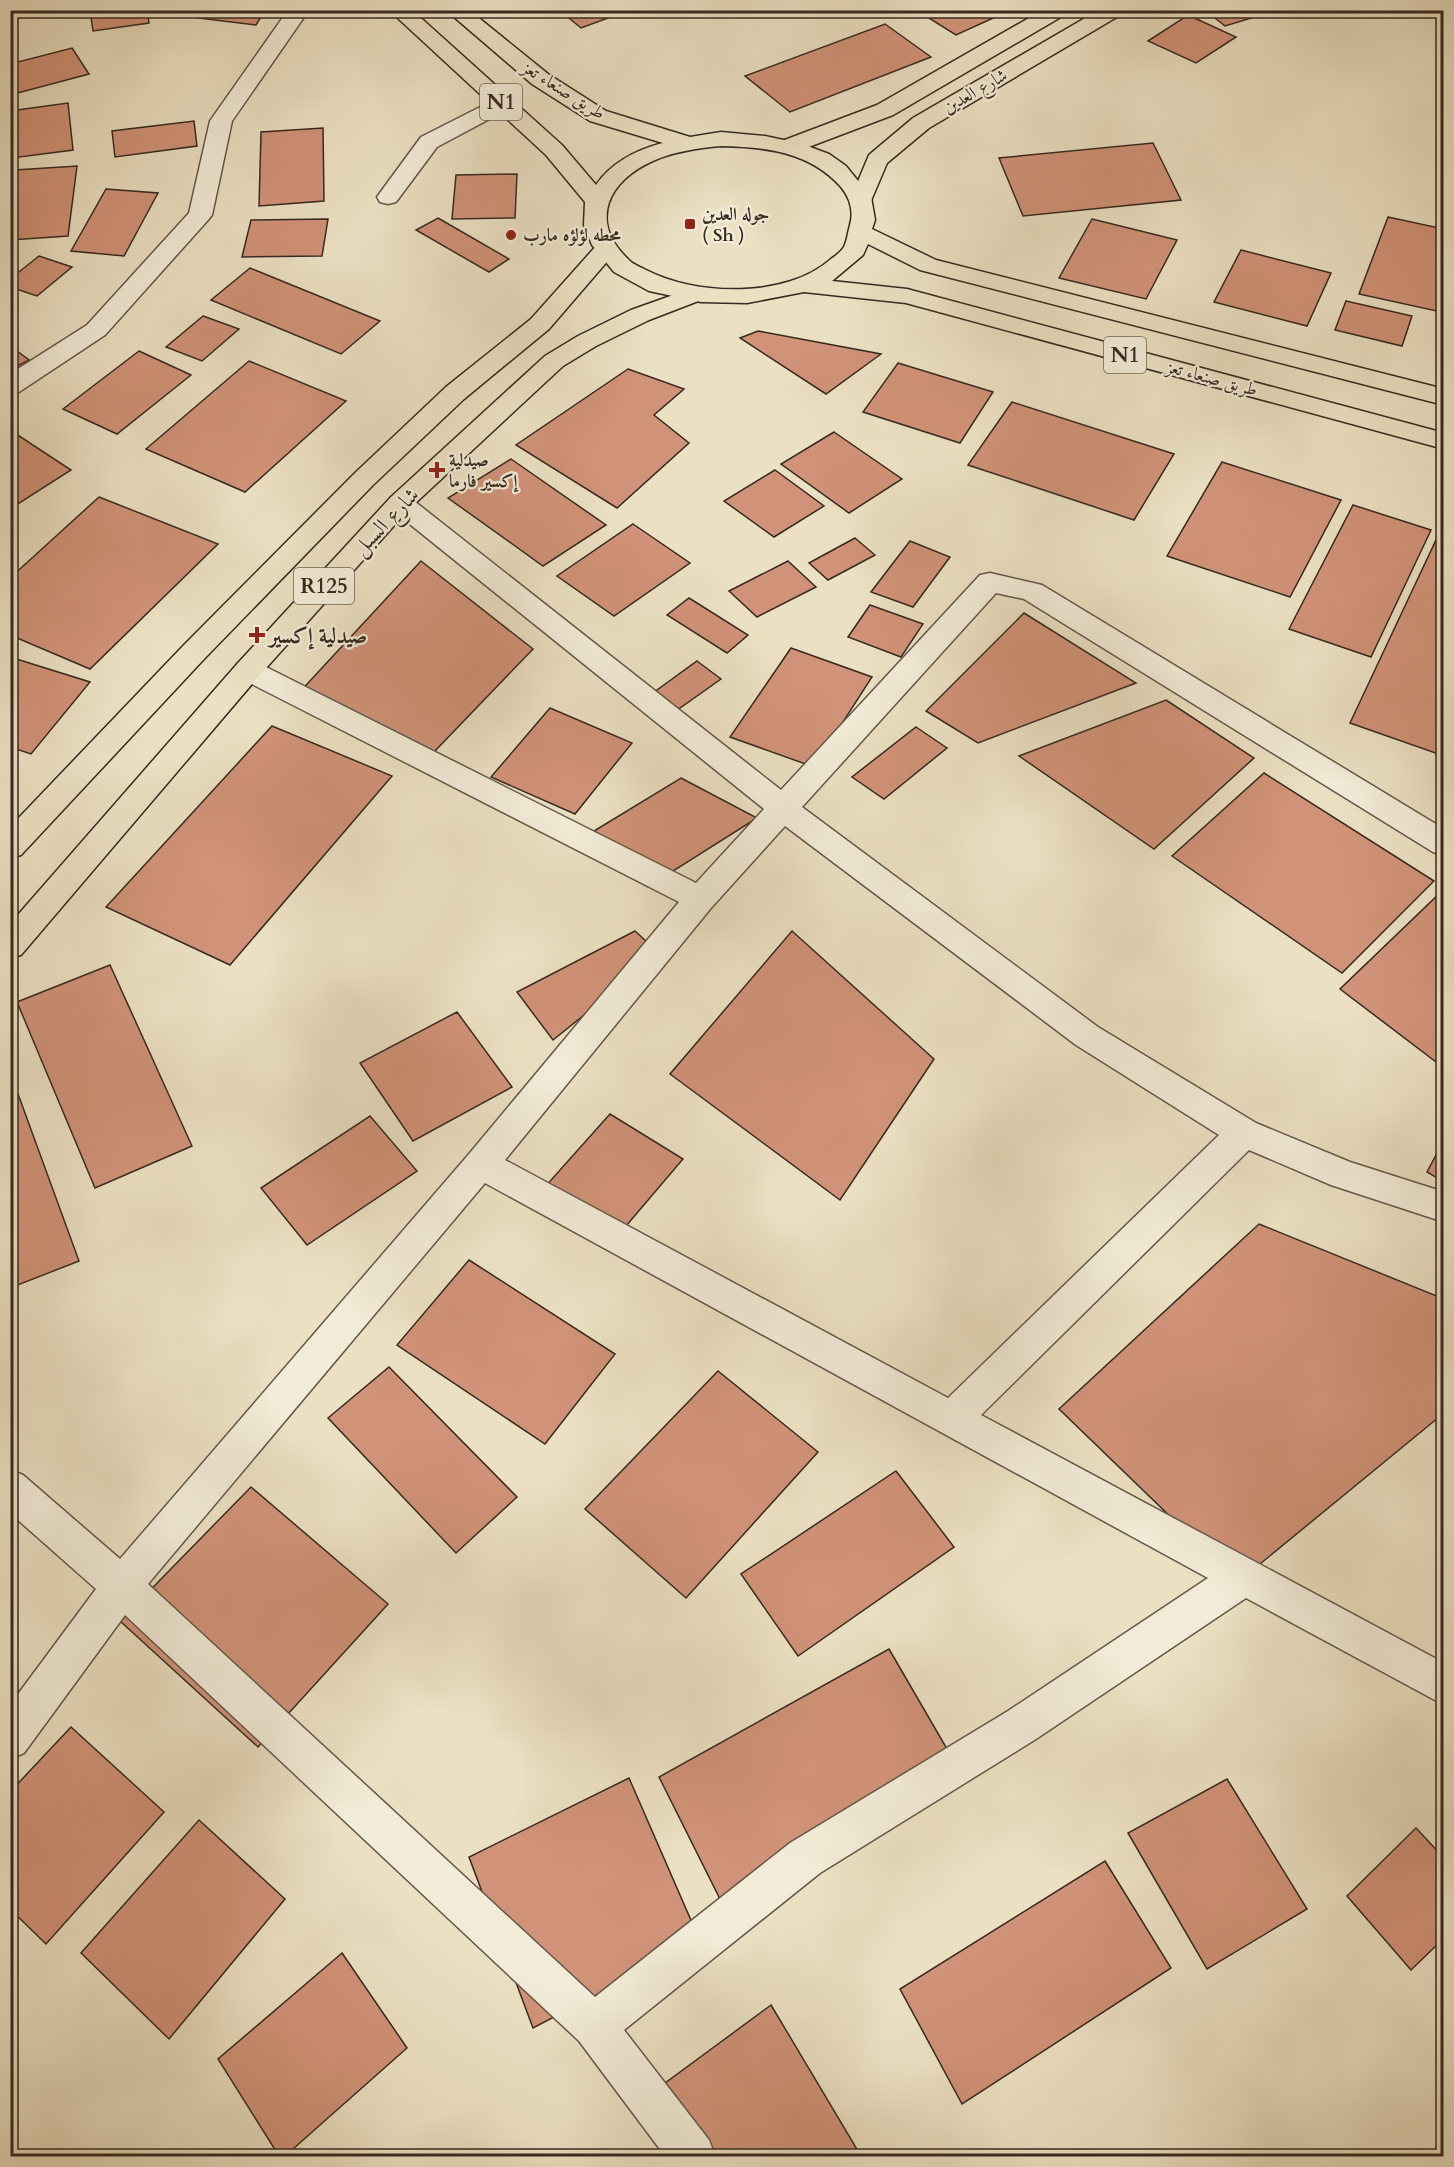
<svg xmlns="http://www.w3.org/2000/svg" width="1454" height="2167" viewBox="0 0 1454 2167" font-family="Cardo,Amiri,serif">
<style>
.building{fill:#d09278;stroke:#362920;stroke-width:1.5}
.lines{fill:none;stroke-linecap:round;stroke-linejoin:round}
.minor-casing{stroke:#635748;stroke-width:3}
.major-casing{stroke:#362920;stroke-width:3}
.highway-casing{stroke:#362920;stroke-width:3}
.minor{fill:#f2ebd7;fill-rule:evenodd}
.major{fill:#ebe0c2;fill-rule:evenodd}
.highway{fill:#ebe0c2;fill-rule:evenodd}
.poi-dot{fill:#8f2418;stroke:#f2ebd7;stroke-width:2}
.labels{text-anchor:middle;stroke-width:4.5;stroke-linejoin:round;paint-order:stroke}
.far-street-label{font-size:18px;fill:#362920;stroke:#f2ebd7}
.far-poi-label{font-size:18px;font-weight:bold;fill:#362920;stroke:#f2ebd7;text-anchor:start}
.shield{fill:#f2ebd7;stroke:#6e6357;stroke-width:1.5}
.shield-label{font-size:21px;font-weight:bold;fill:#362920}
.street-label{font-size:22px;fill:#362920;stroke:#f2ebd7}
.poi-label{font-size:22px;font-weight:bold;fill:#362920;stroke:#f2ebd7;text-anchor:start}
</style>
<rect width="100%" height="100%" fill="#ebe0c2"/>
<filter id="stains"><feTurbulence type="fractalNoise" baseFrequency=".00333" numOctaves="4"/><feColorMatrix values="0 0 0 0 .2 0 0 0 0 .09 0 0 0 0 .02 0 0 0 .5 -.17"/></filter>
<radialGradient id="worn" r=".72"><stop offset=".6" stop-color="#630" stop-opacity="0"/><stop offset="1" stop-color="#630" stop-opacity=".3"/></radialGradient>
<g class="building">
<path d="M 90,10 L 147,10 L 149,23 L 93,31 Z"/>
<path d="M 176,10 L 265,10 L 256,25 L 173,15 Z"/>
<path d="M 591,10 L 630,10 L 581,28 L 569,18 Z"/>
<path d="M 916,10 L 1011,10 L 956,35 Z"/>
<path d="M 1205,10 L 1278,10 L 1225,26 Z"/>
<path d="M 1188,15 L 1236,37 L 1196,63 L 1148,41 Z"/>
<path d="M 885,24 L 931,57 L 790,112 L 745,76 Z"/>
<path d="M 72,48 L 89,74 L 10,95 L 10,64 Z"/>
<path d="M 68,103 L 73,150 L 12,158 L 10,111 Z"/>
<path d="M 194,121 L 197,146 L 115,157 L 112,131 Z"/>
<path d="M 323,128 L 324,201 L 259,206 L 261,132 Z"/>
<path d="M 1153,143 L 1181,200 L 1023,216 L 999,158 Z"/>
<path d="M 77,166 L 68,236 L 10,240 L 10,196 L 15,170 Z"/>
<path d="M 517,174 L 515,218 L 452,219 L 456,175 Z"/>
<path d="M 106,189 L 158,193 L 124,256 L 71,251 Z"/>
<path d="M 1388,217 L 1444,229 L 1444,304 L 1441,312 L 1359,294 Z"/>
<path d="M 438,218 L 509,259 L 489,272 L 416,230 Z"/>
<path d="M 328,219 L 322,256 L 242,257 L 251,220 Z"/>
<path d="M 1092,219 L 1177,240 L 1146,299 L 1059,278 Z"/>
<path d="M 1241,250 L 1331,273 L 1307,326 L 1214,302 Z"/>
<path d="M 39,256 L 72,267 L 37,296 L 10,287 L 10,279 Z"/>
<path d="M 250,268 L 380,321 L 341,354 L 211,300 Z"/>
<path d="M 1346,301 L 1412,316 L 1402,346 L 1335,330 Z"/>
<path d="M 203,316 L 239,329 L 202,361 L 166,347 Z"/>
<path d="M 758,331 L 881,354 L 826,394 L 740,338 Z"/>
<path d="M 10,346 L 29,360 L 10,370 Z"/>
<path d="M 139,351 L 191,375 L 117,434 L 63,409 Z"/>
<path d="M 249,361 L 346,401 L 245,492 L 146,449 Z"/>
<path d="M 898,363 L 993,392 L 960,443 L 863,412 Z"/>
<path d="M 628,369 L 684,389 L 654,415 L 689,443 L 617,508 L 516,445 Z"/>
<path d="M 1012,402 L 1174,454 L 1134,520 L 968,465 Z"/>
<path d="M 10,430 L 71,470 L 10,509 Z"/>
<path d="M 834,432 L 902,479 L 849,513 L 781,464 Z"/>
<path d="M 511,459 L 606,525 L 543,566 L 448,498 Z"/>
<path d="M 1222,462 L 1341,500 L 1290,597 L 1167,556 Z"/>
<path d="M 775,470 L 824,506 L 774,537 L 724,501 Z"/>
<path d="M 99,497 L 218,544 L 90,669 L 10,635 L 10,578 Z"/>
<path d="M 1353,505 L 1431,530 L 1371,657 L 1289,629 Z"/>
<path d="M 633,524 L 690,563 L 614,616 L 557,576 Z"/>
<path d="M 855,538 L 875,555 L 828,580 L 809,563 Z"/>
<path d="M 1436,540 L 1444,543 L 1444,756 L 1350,723 Z"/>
<path d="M 910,541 L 950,557 L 913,607 L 871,592 Z"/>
<path d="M 421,561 L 533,649 L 432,754 L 296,696 Z"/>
<path d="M 788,561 L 816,587 L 757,617 L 729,591 Z"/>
<path d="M 689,598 L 748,635 L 727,653 L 667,615 Z"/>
<path d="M 870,605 L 923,624 L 901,657 L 848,637 Z"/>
<path d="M 1024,613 L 1136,683 L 978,743 L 926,711 Z"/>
<path d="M 791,648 L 872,677 L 814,767 L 730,737 Z"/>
<path d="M 10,657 L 90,682 L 31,754 L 10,747 Z"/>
<path d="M 697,661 L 721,679 L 670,715 L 646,698 Z"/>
<path d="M 1166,700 L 1254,758 L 1154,849 L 1019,756 Z"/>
<path d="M 550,708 L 632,743 L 575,814 L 491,777 Z"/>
<path d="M 272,726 L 392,776 L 230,965 L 106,907 Z"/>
<path d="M 916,727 L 947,748 L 884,799 L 852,777 Z"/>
<path d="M 1264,773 L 1434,881 L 1342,973 L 1172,856 Z"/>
<path d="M 681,778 L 757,818 L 648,887 L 571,845 Z"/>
<path d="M 1439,894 L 1444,896 L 1444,1068 L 1340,989 Z"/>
<path d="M 635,931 L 660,954 L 553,1040 L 517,992 Z"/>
<path d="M 792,931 L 934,1059 L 840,1200 L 670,1074 Z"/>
<path d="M 110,965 L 192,1146 L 95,1188 L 17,1002 Z"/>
<path d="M 457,1012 L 512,1087 L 413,1141 L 360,1063 Z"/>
<path d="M 10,1072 L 79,1261 L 10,1288 Z"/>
<path d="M 610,1114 L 683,1159 L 609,1246 L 535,1198 Z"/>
<path d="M 370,1116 L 417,1171 L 307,1245 L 261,1188 Z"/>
<path d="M 1444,1140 L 1444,1182 L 1427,1172 Z"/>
<path d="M 1259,1224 L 1444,1299 L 1444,1413 L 1238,1582 L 1059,1409 Z"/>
<path d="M 469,1260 L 615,1354 L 545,1444 L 397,1345 Z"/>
<path d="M 389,1367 L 517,1497 L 456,1553 L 328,1418 Z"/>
<path d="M 718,1371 L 818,1452 L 686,1598 L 585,1509 Z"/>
<path d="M 896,1471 L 954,1547 L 798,1656 L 741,1574 Z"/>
<path d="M 251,1487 L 388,1604 L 258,1747 L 120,1621 Z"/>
<path d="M 889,1649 L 961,1773 L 726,1911 L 659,1777 Z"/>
<path d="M 71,1727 L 164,1812 L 46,1944 L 10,1909 L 10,1792 Z"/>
<path d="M 629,1778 L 700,1941 L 533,2028 L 469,1857 Z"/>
<path d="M 1227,1779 L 1307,1909 L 1207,1969 L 1128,1833 Z"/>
<path d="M 199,1820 L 285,1899 L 169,2039 L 81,1953 Z"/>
<path d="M 1416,1828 L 1444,1858 L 1444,1938 L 1411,1970 L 1347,1896 Z"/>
<path d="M 1105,1861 L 1171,1968 L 962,2104 L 900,1989 Z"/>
<path d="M 342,1953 L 407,2048 L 285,2156 L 279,2156 L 218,2059 Z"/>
<path d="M 771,2005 L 861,2156 L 667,2156 L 638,2103 Z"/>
</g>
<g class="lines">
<defs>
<g id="minor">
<path d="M 288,10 L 309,10 L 232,121 L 212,215 L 208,220 L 105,335 L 19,392 L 10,394 L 10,374 L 87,325 L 189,213 L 210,121 Z"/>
<path d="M 502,96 L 510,98 L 513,103 L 510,108 L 437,147 L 396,202 L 388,204 L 380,202 L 377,197 L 421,137 Z"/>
<path d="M 400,494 L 409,497 L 781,790 L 980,575 L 990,573 L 1042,585 L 1444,829 L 1444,855 L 1433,852 L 1024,599 L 996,593 L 802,807 L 1098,1027 L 1256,1123 L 1350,1162 L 1444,1192 L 1444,1222 L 1331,1185 L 1249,1150 L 981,1415 L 1444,1663 L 1444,1705 L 1246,1598 L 1036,1739 L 820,1873 L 624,2030 L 709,2140 L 715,2156 L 665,2156 L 579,2041 L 125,1615 L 24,1753 L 10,1759 L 10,1705 L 96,1589 L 10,1513 L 10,1470 L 23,1475 L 120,1559 L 469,1154 L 679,902 L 238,677 L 234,670 L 238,663 L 248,660 L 258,663 L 696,883 L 764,809 L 391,509 L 387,503 L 391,497 ZM 785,826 L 1076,1045 L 1219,1135 L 948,1398 L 505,1160 L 711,908 ZM 485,1183 L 1208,1578 L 1008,1711 L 790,1843 L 595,1997 L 148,1584 Z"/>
</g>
<g id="major">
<path d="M 1043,10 L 1069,10 L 1066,14 L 893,115 L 798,151 L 790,153 L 782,151 L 779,146 L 782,141 L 877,105 Z"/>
<path d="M 1099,10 L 1125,10 L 1122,14 L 929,128 L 887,163 L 870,203 L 862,205 L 854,203 L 851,198 L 869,155 L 913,118 Z"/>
<path d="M 605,243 L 613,245 L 617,250 L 549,329 L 464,399 L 373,485 L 204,659 L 21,855 L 10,858 L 10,827 L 184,645 L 355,473 L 446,387 L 531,319 L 597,245 Z"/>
<path d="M 693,288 L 701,290 L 705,295 L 701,300 L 649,320 L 596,346 L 563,366 L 409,509 L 258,677 L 21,955 L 10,958 L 10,924 L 238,663 L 391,497 L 545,356 L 578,336 L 631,310 Z"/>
</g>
<path id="highway" d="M 389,10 L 412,10 L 562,145 L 596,185 C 612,162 636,150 663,143 L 590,121 L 532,84 L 446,10 L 469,10 L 548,74 L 606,111 L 690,137 L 721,132 L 765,136 L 802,144 L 829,154 L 846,166 L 871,197 L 875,220 L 872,229 L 936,260 L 1444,389 L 1444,405 L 920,270 L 868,244 L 863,255 L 832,281 L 907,289 L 1444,433 L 1444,449 L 906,303 L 804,292 L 747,303 L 701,302 L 649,291 L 614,272 L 592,245 L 584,225 L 585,202 L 546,155 ZM 721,146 C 766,147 810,152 841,187 C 850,198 854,211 850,225 C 848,232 847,241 844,247 C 841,252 835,256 831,259 C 786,299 696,296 646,270 C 641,267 634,265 630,261 C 587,222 608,180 655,160 C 676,151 699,148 721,146 Z"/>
</defs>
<use href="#minor" class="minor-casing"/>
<use href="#major" class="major-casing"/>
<use href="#highway" class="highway-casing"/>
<use href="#minor" class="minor"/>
<use href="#major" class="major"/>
<use href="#highway" class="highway"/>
</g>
<g class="poi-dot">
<rect x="684" y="218" width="12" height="12" rx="3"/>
<circle cx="511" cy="235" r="6"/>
<path d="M434 461h6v6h6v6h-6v6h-6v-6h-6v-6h6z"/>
<path d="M254 626h6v6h6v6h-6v6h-6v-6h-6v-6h6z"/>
</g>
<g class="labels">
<g class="far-street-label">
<text transform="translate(564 90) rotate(32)" y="6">طريق صنعاء تعز</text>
<text transform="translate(975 91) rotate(-30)" y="6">شارع العدين</text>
<text transform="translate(1212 378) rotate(15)" y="6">طريق صنعاء تعز</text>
</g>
<g class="far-poi-label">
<text x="702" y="220">جوله العدين<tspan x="702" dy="21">( Sh )</tspan></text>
<text x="523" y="241">محطه لؤلؤه مارب</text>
<text x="449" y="466">صيدلية<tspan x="449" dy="21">إكسير فارما</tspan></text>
</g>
<g class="shield">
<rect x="480" y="84" width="42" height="36" rx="4.5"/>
<rect x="1104" y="337" width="42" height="36" rx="4.5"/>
<rect x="294" y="568" width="60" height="36" rx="4.5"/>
</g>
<g class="shield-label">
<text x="501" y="109">N1</text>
<text x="1125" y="362">N1</text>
<text x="324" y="593">R125</text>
</g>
<g class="street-label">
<text transform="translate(385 521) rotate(-46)" y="8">شارع السبل</text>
</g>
<g class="poi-label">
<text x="269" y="643">صيدلية إكسير</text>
</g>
</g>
<rect width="1454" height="2167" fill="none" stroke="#ebe0c2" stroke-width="36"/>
<rect x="12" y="12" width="1430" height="2143" fill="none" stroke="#362920" stroke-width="3"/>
<rect x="18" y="18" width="1418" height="2131" fill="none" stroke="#362920" stroke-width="1.5"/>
<rect width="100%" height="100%" filter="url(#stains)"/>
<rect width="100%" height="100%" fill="url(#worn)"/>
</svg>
